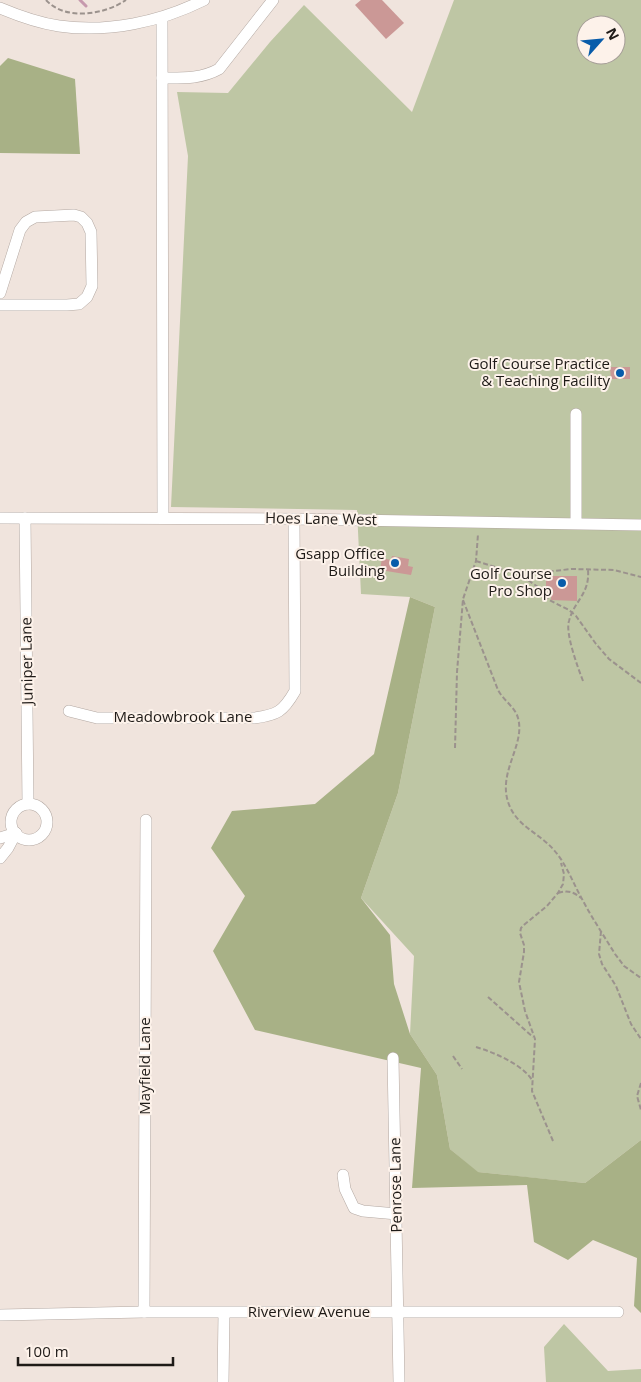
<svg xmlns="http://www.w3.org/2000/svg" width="641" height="1382" viewBox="0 0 641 1382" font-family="'Open Sans',sans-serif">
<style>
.green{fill:#bec6a4;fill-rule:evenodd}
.forest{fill:#a8b186}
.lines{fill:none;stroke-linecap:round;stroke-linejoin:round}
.stream{stroke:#c699ad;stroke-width:3}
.building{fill:#cb9896}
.minor-casing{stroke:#b3a8a2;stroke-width:12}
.path{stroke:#9b928d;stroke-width:2;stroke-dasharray:5 2.5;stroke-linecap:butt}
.minor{stroke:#fff;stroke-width:11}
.poi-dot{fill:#085caa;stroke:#fdf2ea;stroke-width:2}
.labels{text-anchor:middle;stroke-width:4;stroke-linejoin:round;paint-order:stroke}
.poi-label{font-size:15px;fill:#1e1a17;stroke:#fdf2ea;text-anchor:end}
.street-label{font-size:15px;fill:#1e1a17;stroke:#fdf2ea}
</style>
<rect width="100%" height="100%" fill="#f0e4dd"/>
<g class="green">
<path d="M 454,0 L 641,0 L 641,1140 L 585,1183 L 477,1172 L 450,1149 L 437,1075 L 410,1034 L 414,956 L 361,898 L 398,793 L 435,607 L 410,597 L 361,594 L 357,510 L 171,507 L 188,156 L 177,92 L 228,93 L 270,42 L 304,5 L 412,112 ZM 586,25 L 616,25 L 616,55 L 586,55 Z"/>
<path d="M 564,1324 L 608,1371 L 641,1369 L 641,1382 L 546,1382 L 544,1347 Z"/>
</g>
<g class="forest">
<path d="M 8,58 L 75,79 L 80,154 L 0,153 L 0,66 Z"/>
<path d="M 410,597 L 435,607 L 398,793 L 361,898 L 390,935 L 394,984 L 410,1034 L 437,1075 L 450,1149 L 478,1172 L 585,1183 L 641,1140 L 641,1313 L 634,1306 L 637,1258 L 593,1240 L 568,1260 L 534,1242 L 527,1185 L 412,1188 L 421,1068 L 255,1030 L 213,951 L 245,896 L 211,848 L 232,811 L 315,804 L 374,754 Z"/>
</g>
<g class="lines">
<path class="stream" d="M 80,0 L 86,6"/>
</g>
<g class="building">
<path d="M 361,0 L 382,0 L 404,23 L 386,39 L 355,5 Z"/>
<path d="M 610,367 L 630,367 L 630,379 L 611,379 Z"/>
<path d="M 392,556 L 409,559 L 408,566 L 413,567 L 411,575 L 380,570 L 382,558 L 391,560 Z"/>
<path d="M 546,576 L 577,576 L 577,601 L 551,600 L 551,590 L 546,590 Z"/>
</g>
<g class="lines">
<defs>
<g id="minor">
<path d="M 0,8 C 19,16 39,23 59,26 C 108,33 160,22 204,0"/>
<path d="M 162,18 L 163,518"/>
<path d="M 162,78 C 183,78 201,79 219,69 L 273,0"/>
<path d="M 0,293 L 20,230 L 26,222 L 35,217 L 74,215 L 81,217 L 87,223 L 91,232 L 92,286 L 87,297 L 79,304 L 67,305 L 0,305"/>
<path d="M 576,414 L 576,523"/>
<path d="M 0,518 L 294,519 L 641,525"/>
<path d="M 25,518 L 28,804"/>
<path d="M 69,711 L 97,718 L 254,718 C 277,715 283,712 295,691 L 294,519"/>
<circle cx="29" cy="822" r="18"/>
<path d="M 0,838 L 16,833"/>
<path d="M 0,858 L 8,848 L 16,833"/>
<path d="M 393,1058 L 399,1382"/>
<path d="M 343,1175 L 345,1189 L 354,1208 L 363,1211 L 397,1214"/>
<path d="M 144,1312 L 146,820"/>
<path d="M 0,1315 L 144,1312 L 618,1312"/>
<path d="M 223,1382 L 224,1313"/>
</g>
</defs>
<use href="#minor" class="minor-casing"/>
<g class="path">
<path d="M 46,0 C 65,21 104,15 126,0"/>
<path d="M 476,561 L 520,575 L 571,569 L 614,570 L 641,577"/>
<path d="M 522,576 L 538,587 L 549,600 L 569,610 L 576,616 L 596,644 L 609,659 L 641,683"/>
<path d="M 463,600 L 498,690 C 503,700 515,707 518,718 C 526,746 495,774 510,807 C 519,827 540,834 553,849 C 566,863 573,883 582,899 C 592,918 604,936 615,954 L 624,966 L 641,978"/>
<path d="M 583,681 C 578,668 565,633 569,621 C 574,601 590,594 588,570"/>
<path d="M 455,748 L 457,672 L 463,599 L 476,561 L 478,534"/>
<path d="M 558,893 C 568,890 574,892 581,898"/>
<path d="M 601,931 L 599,954 L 602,964 L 616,986 L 631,1024 L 641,1039"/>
<path d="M 488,997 L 533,1037"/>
<path d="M 476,1047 C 493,1052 522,1064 532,1080"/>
<path d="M 453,1056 L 462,1069"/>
<path d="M 641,1083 L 637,1096 L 641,1110"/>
<path d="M 553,1141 L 532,1091 L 535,1039 L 525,1011 L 519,982 L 524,952 L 524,945 L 520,933 L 521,928 L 525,924 L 547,906 L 558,893 L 563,884 L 564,874 L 561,863"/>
</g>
<use href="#minor" class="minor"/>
</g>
<g class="poi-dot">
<circle cx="620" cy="373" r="5"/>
<circle cx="395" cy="563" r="5"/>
<circle cx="562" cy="583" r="5"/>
</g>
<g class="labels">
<g class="poi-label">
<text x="610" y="369">Golf Course Practice<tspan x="610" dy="17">&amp; Teaching Facility</tspan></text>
<text x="385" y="559">Gsapp Office<tspan x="385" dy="17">Building</tspan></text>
<text x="552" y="579">Golf Course<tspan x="552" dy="17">Pro Shop</tspan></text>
</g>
<g class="street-label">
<text transform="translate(321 519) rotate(1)" y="5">Hoes Lane West</text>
<text transform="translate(27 661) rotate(-91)" y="5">Juniper Lane</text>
<text x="183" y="722">Meadowbrook Lane</text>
<text transform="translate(145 1066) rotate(-90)" y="5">Mayfield Lane</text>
<text transform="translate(396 1185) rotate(-91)" y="5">Penrose Lane</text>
<text x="309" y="1317">Riverview Avenue</text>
</g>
</g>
<g transform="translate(601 40) rotate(63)"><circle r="24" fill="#fdf2ea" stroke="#a49c96"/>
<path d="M0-4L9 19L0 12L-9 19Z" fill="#085caa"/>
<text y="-8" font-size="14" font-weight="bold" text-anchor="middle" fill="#1e1a17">N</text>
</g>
<path d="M18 1357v8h155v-8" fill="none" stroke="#1e1a17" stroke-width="2.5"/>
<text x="25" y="1357" font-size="15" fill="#1e1a17" stroke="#fdf2ea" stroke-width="4" paint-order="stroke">100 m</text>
</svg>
